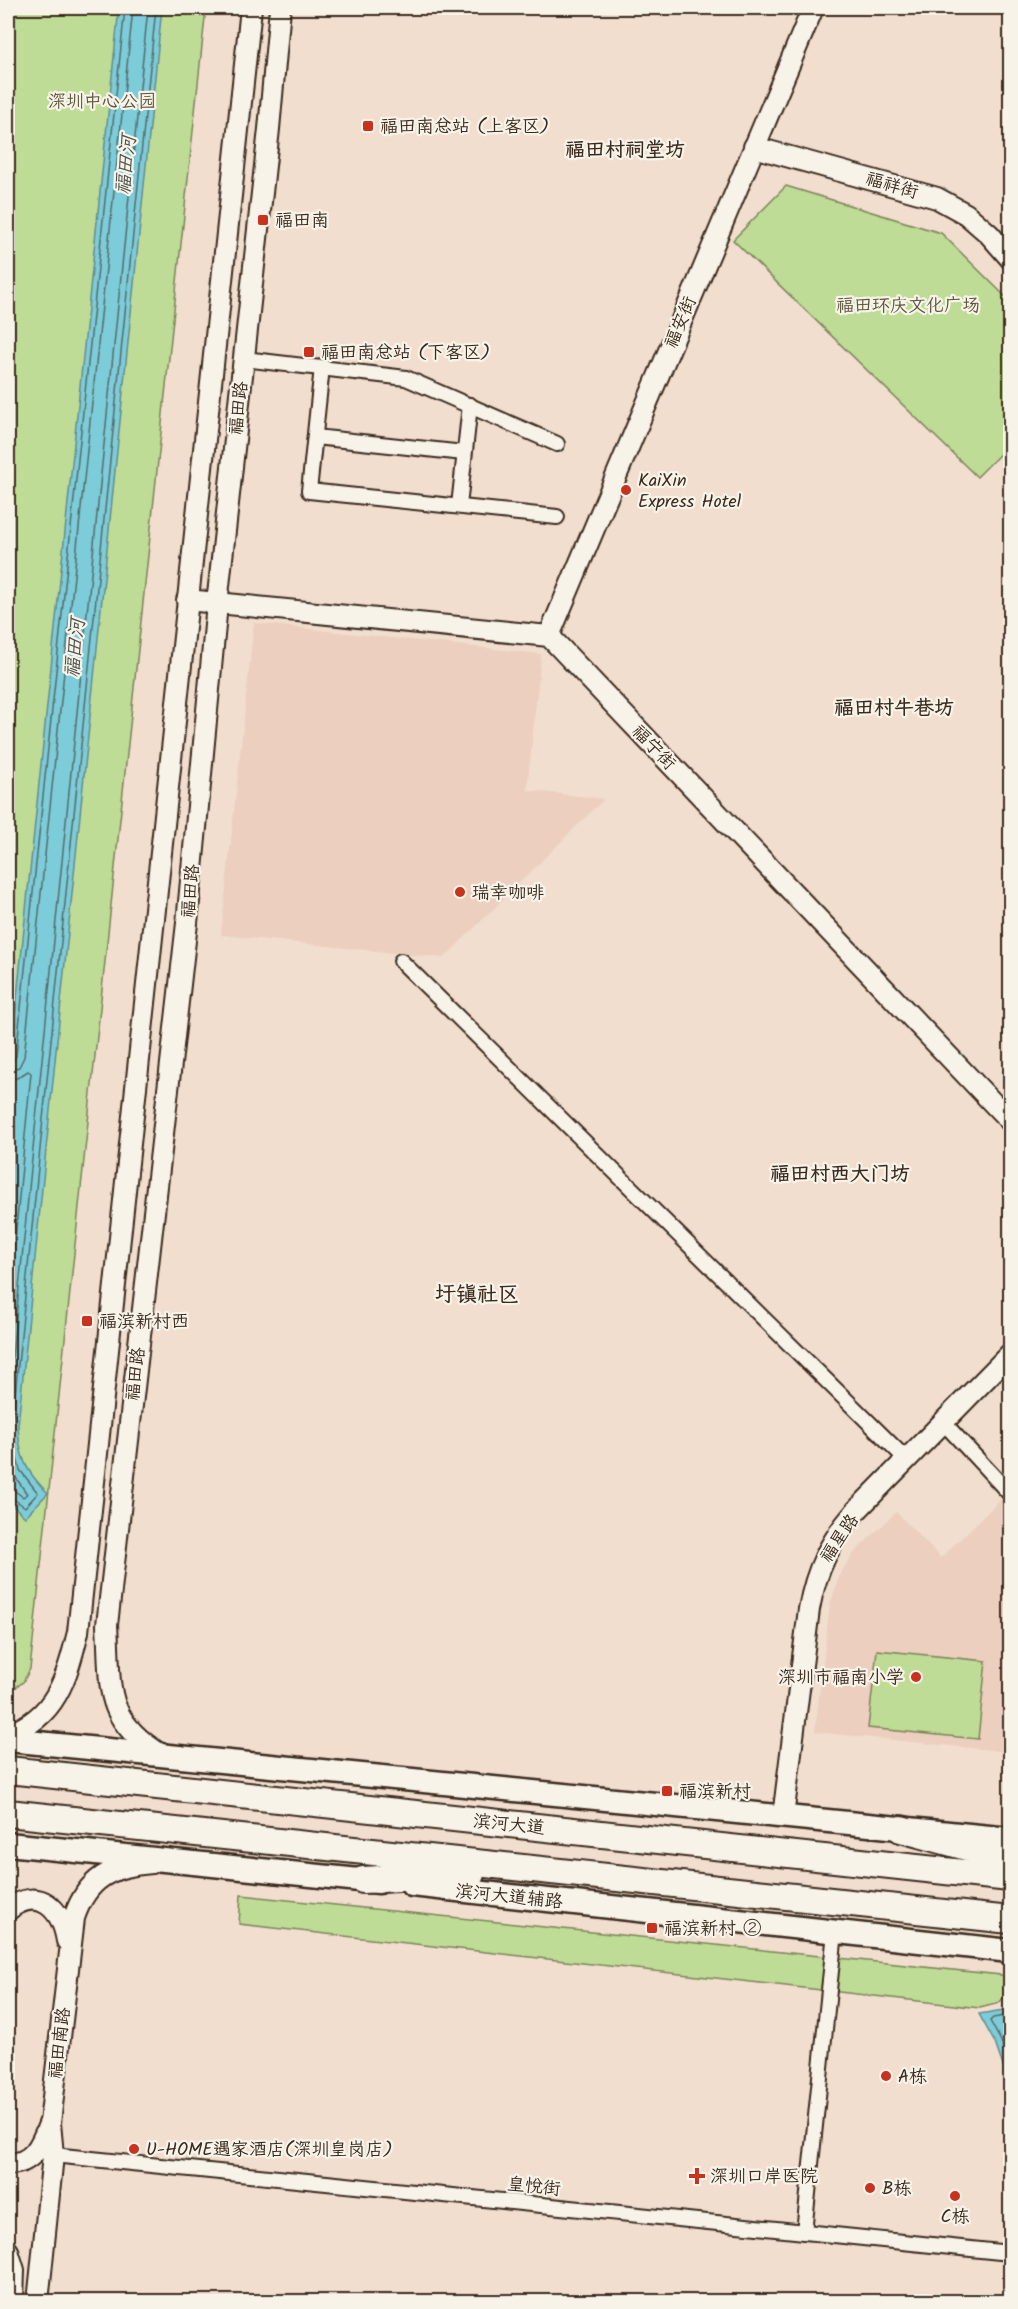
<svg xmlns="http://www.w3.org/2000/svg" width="1018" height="2309" viewBox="0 0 1018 2309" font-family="Kalam,'LXGW WenKai TC',sans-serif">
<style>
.built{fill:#eccfbe}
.green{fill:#bedc95;stroke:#7c835a;stroke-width:1.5}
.water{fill:#7dccd9;stroke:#638b8e;stroke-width:1.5}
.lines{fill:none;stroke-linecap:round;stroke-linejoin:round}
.shore{stroke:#556b69;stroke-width:1.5}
.street-casing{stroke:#3b2a1e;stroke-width:18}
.secondary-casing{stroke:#3b2a1e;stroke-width:24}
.primary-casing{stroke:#3b2a1e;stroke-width:27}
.highway-casing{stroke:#3b2a1e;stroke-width:30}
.street{stroke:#f7f3e8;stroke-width:14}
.secondary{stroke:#f7f3e8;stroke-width:20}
.primary{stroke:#f7f3e8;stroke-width:22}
.highway{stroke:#f7f3e8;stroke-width:26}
.poi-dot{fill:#c8321e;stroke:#f7f3e8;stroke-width:2}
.labels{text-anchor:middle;stroke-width:4.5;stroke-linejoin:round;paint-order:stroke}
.park-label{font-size:18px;fill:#5c563c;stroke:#f7f3e8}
.poi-label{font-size:18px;fill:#3b2a1e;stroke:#f7f3e8;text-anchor:start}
.street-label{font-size:18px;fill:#3b2a1e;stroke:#f7f3e8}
.neighbourhood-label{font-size:20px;font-weight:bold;fill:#3b2a1e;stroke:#f7f3e8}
.water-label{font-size:20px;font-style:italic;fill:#4c524d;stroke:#f7f3e8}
.quarter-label{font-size:21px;font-weight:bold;fill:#3b2a1e;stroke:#f7f3e8}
</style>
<rect width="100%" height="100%" fill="#f1decf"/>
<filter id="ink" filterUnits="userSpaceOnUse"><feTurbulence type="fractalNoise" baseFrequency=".0167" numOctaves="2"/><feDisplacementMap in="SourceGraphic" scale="12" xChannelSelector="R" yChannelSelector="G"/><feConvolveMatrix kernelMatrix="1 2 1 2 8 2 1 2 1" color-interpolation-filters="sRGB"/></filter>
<g filter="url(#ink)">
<g class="built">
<path d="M 254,623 L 541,654 L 527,790 L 604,799 L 444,958 L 221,935 Z"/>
<path d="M 1001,1499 L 1010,1509 L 1010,1752 L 815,1732 L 830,1604 L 840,1574 L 854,1553 L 896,1512 L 941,1558 Z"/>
</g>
<g class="green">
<path d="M 8,8 L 206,8 L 30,1669 L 23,1682 L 8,1693 Z"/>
<path d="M 786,186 L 941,233 L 1010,301 L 1010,444 L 977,477 L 733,240 Z"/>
<path d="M 877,1650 L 986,1661 L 978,1739 L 868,1728 Z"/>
<path d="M 241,1895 L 1010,1976 L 1010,1990 L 999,2003 L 980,2008 L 239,1924 Z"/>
</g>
<g class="water">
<path d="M 119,8 L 162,8 L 18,1425 C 19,1456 25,1471 48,1493 L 25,1517 L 8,1501 L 8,1084 Z"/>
<path d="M 1010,2009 L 1010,2082 L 1004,2069 L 995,2043 L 979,2014 Z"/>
</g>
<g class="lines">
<g class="shore">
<path d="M 8,1063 L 13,1062 L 16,1056 L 125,8"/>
<path d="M 8,1070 L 19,1067 L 24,1057 L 133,8"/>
<path d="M 8,1079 L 17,1078 L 28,1071 L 31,1073 L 8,1312"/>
<path d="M 8,1397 L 148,8"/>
<path d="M 8,1454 L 14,1475 L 27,1494 L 23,1497 L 15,1491 L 8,1490"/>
<path d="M 8,1497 L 12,1498 L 25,1507 L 38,1493 L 20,1470 L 13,1443 L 12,1424 L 156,8"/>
<path d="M 1010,2015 L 993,2018 L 990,2021 L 1001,2041 L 1010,2069"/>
</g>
<defs>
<g id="street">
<path d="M 244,359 L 406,378 L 557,444"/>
<path d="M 322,367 L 309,491 L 557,517"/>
<path d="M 315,437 L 464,453"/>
<path d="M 459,506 L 470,405"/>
<path d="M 401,961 L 907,1460"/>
<path d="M 943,1422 L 1010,1494"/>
<path d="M 53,2155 L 1010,2253"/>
<path d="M 804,2232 L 835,1932"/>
</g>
<g id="secondary">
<path d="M 754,147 L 937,198 L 966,214 L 989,234 L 1010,258"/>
<path d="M 187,600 L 549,636 L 1010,1121"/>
<path d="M 549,636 L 813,8"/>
<path d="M 8,1734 C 56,1718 67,1677 78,1632 L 251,8"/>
<path d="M 160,1754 C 102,1718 111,1686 107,1625 L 187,923 L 217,604 L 269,129 L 280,8"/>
<path d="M 783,1817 L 809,1609 C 816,1570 830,1541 856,1511 L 1010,1354"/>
<path d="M 8,1910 C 39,1885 62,1909 67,1941"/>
<path d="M 8,2164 C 33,2164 41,2145 49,2124"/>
<path d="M 8,2251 L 14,2270 L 13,2302"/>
<path d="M 38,2302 L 53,2155 L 50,2123 L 74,1918 C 87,1878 111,1866 152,1863"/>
</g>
<g id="primary">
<path d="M 8,1740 L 1010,1839"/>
<path d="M 8,1844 L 379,1882"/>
<path d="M 412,1885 L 1010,1951"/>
</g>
<g id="highway">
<path d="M 8,1770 L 1010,1878"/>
<path d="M 8,1813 L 1010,1920"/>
<path d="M 901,1829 L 1010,1859"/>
<path d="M 363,1880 L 471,1874"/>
</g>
</defs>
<use href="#street" class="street-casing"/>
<use href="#secondary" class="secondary-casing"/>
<use href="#primary" class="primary-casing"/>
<use href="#highway" class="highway-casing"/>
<use href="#street" class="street"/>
<use href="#secondary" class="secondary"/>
<use href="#primary" class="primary"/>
<use href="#highway" class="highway"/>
</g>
</g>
<g class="poi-dot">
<rect x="362" y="120" width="12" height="12" rx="3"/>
<rect x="257" y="214" width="12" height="12" rx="3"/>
<rect x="303" y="346" width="12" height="12" rx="3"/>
<circle cx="626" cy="490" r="6"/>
<circle cx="460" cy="892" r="6"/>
<rect x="81" y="1315" width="12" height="12" rx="3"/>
<circle cx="916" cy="1677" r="6"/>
<rect x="661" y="1785" width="12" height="12" rx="3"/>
<rect x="646" y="1922" width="12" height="12" rx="3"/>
<circle cx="886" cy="2076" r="6"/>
<circle cx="134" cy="2149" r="6"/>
<path d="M694 2167h6v6h6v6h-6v6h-6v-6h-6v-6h6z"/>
<circle cx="870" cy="2188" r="6"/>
<circle cx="955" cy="2196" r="6"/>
</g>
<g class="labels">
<g class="park-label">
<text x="102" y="107">深圳中心公园</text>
<text x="908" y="311">福田环庆文化广场</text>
</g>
<g class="poi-label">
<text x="380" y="132">福田南总站 (上客区)</text>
<text x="275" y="226">福田南</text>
<text x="321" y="358">福田南总站 (下客区)</text>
<text x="638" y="486">KaiXin<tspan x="638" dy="21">Express Hotel</tspan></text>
<text x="472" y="898">瑞幸咖啡</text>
<text x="99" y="1327">福滨新村西</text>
<text x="904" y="1683" text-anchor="end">深圳市福南小学</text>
<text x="679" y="1797">福滨新村</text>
<text x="664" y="1934">福滨新村 ②</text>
<text x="898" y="2082">A栋</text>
<text x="146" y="2155">U-HOME遇家酒店(深圳皇岗店)</text>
<text x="710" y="2182">深圳口岸医院</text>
<text x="882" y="2194">B栋</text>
<text x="955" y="2222" text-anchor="middle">C栋</text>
</g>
<g class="street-label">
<text transform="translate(892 185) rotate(16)" y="6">福祥街</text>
<text transform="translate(680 322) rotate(-67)" y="6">福安街</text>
<text transform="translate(238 408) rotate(-84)" y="6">福田路</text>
<text transform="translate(654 747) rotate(46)" y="6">福宁街</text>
<text transform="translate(190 891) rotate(-85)" y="6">福田路</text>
<text transform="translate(135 1374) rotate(-83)" y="6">福田路</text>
<text transform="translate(839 1538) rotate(-56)" y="6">福星路</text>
<text transform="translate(509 1824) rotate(6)" y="6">滨河大道</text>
<text transform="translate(509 1896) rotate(6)" y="6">滨河大道辅路</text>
<text transform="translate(59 2043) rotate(-83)" y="6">福田南路</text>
<text transform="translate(534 2186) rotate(6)" y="6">皇悦街</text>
</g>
<g class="neighbourhood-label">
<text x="625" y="156">福田村祠堂坊</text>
<text x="894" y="714">福田村牛巷坊</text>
<text x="840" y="1180">福田村西大门坊</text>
</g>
<g class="water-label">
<text transform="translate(125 165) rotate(-84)" y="7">福田河</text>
<text transform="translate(74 648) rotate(-84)" y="7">福田河</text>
</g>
<g class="quarter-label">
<text x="477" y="1301">圩镇社区</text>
</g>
</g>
<rect width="1018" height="2309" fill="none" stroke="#f7f3e8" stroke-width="30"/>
<rect x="15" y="15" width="988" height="2279" fill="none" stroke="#3b2a1e" stroke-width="2" filter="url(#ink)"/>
</svg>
